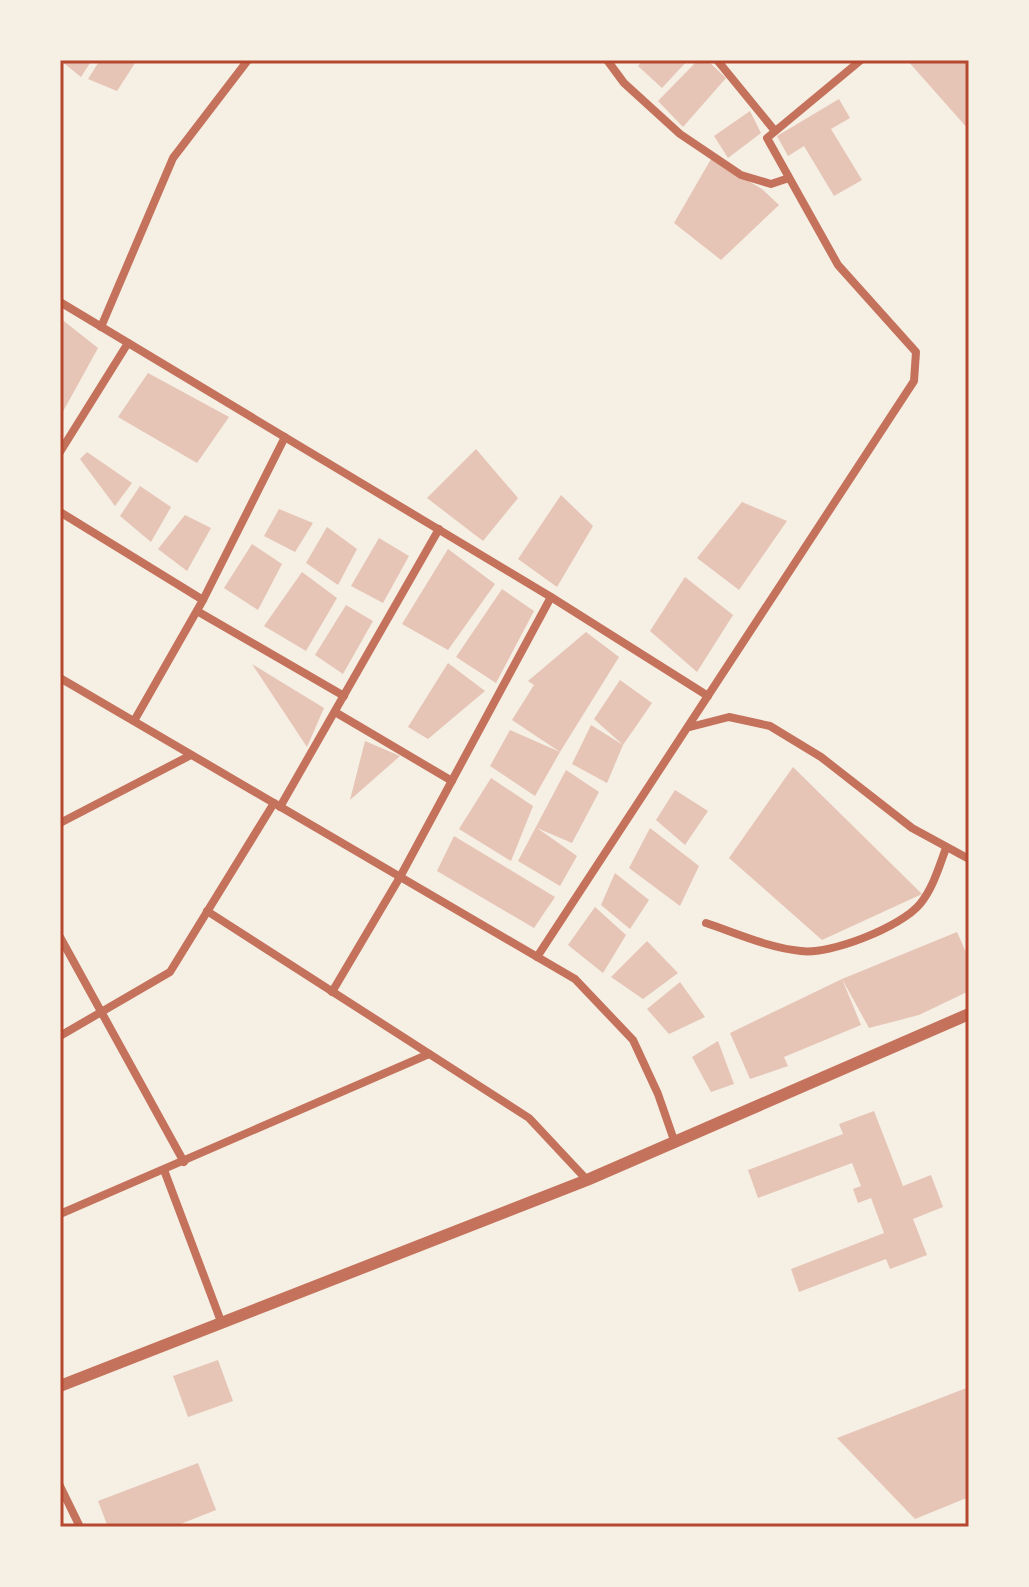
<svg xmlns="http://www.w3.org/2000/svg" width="1029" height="1587" viewBox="0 0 1029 1587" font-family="'DM Sans',sans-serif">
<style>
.building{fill:#e6c5b7}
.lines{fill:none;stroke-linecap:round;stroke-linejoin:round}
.minor{stroke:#c5725c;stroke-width:8}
.tertiary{stroke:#c5725c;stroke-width:12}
.neatline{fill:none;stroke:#b5482f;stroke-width:3}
</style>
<rect width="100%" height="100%" fill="#f6efe4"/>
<g class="building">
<path d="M 60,60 L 92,60 L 81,77 Z"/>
<path d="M 100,60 L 137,60 L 117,91 L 88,79 Z"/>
<path d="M 643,60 L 688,60 L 662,88 L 638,66 Z"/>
<path d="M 698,60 L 707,60 L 726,78 L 683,127 L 658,101 Z"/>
<path d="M 907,60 L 969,60 L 969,130 Z"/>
<path d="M 839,99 L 850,118 L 831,129 L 862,180 L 834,196 L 804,146 L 788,156 L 777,136 Z"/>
<path d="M 750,111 L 761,133 L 728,158 L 714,136 Z"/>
<path d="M 711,159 L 762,189 L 779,205 L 721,260 L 674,223 Z"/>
<path d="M 60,318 L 98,348 L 60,417 Z"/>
<path d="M 148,373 L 229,417 L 197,463 L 118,417 Z"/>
<path d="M 476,449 L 518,498 L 483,541 L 427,498 Z"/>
<path d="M 87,452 L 132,483 L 115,506 L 80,459 Z"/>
<path d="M 140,486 L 171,507 L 151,542 L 120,516 Z"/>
<path d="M 561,495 L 593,526 L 557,587 L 518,559 Z"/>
<path d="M 742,502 L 787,521 L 739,590 L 697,558 Z"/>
<path d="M 279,509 L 313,523 L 295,552 L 264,536 Z"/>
<path d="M 185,515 L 211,528 L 187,571 L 158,549 Z"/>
<path d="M 327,527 L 357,549 L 338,585 L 306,563 Z"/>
<path d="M 379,538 L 409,556 L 383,603 L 351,586 Z"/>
<path d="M 252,544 L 282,564 L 258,610 L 224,588 Z"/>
<path d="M 448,549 L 495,584 L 448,650 L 402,624 Z"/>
<path d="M 302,572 L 337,598 L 306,651 L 264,626 Z"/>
<path d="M 685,577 L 733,615 L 697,672 L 650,631 Z"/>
<path d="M 502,589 L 534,611 L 496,683 L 456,657 Z"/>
<path d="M 346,605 L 373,621 L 343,674 L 315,655 Z"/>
<path d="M 586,632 L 619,657 L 560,752 L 512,720 L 534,685 L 528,681 Z"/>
<path d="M 448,663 L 485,691 L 428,739 L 408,727 Z"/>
<path d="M 252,664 L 324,708 L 307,747 Z"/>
<path d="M 620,680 L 652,703 L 623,745 L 607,783 L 572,764 L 591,725 L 623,745 L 594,719 Z"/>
<path d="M 510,730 L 560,752 L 535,796 L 490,766 Z"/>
<path d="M 365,741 L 400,756 L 350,800 Z"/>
<path d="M 793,767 L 922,894 L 822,940 L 729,858 Z"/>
<path d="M 566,770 L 599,792 L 572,843 L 537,828 L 577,856 L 560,886 L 518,861 Z"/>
<path d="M 491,778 L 533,806 L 511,861 L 459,829 Z"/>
<path d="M 675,790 L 708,811 L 685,845 L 656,820 Z"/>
<path d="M 650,828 L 699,866 L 680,906 L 629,868 Z"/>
<path d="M 454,836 L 555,897 L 534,928 L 437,871 Z"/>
<path d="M 615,873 L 649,900 L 630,929 L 601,905 Z"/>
<path d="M 595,907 L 626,935 L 603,973 L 568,945 Z"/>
<path d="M 957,932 L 969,959 L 969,991 L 919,1015 L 869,1028 L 842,979 L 861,1025 L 784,1057 L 788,1066 L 750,1079 L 730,1033 L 842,979 Z"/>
<path d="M 647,941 L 678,973 L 643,999 L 611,977 Z"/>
<path d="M 680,982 L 705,1017 L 669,1034 L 647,1009 Z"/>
<path d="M 718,1041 L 734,1084 L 711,1092 L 692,1057 Z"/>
<path d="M 874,1111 L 903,1186 L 931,1175 L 943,1207 L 913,1219 L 927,1255 L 890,1269 L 886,1259 L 799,1292 L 791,1269 L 884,1233 L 871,1198 L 858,1203 L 853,1189 L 861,1186 L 852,1163 L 758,1198 L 748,1170 L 843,1134 L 839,1124 Z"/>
<path d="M 218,1360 L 233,1401 L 188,1417 L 173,1376 Z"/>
<path d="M 969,1387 L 969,1497 L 915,1519 L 837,1438 Z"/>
<path d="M 198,1463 L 216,1510 L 173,1527 L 108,1527 L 98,1501 Z"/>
</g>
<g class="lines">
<g class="minor">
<path d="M 607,60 L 624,83 L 680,134 L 741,175 L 771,184 L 789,178"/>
<path d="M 717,60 L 775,131"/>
<path d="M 60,302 L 551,597 L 708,696"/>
<path d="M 101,327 L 173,158 L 248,60"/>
<path d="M 60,452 L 128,343"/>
<path d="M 60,512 L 203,600"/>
<path d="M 197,611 L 344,696"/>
<path d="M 60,678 L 575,979 L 633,1040 L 658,1094 L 675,1143"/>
<path d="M 335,712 L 452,781"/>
<path d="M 134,721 L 203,600 L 285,437"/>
<path d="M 690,727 L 729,717 L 770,726 L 821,757 L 912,828 L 969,859"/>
<path d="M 280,807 L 439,529"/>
<path d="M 60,823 L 191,755"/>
<path d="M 207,911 L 529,1118 L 587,1180"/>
<path d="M 706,923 C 736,933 769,948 801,951 C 830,955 901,927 920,904 C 933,888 939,867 946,848"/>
<path d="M 60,937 L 184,1162"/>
<path d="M 537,957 L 914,381 L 916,352 L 838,265 L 767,138 L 861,60"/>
<path d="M 332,992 L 400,877 L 551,597"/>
<path d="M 60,1036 L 170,972 L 274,803"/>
<path d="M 164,1170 L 222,1324"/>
<path d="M 60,1214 L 429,1054"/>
<path d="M 60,1486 L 80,1527"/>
</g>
<path class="tertiary" d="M 60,1386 L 587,1180 L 969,1014"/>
</g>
<rect width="1029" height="1587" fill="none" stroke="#f6efe4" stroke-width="124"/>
<rect x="62" y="62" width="905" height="1463" class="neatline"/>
</svg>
